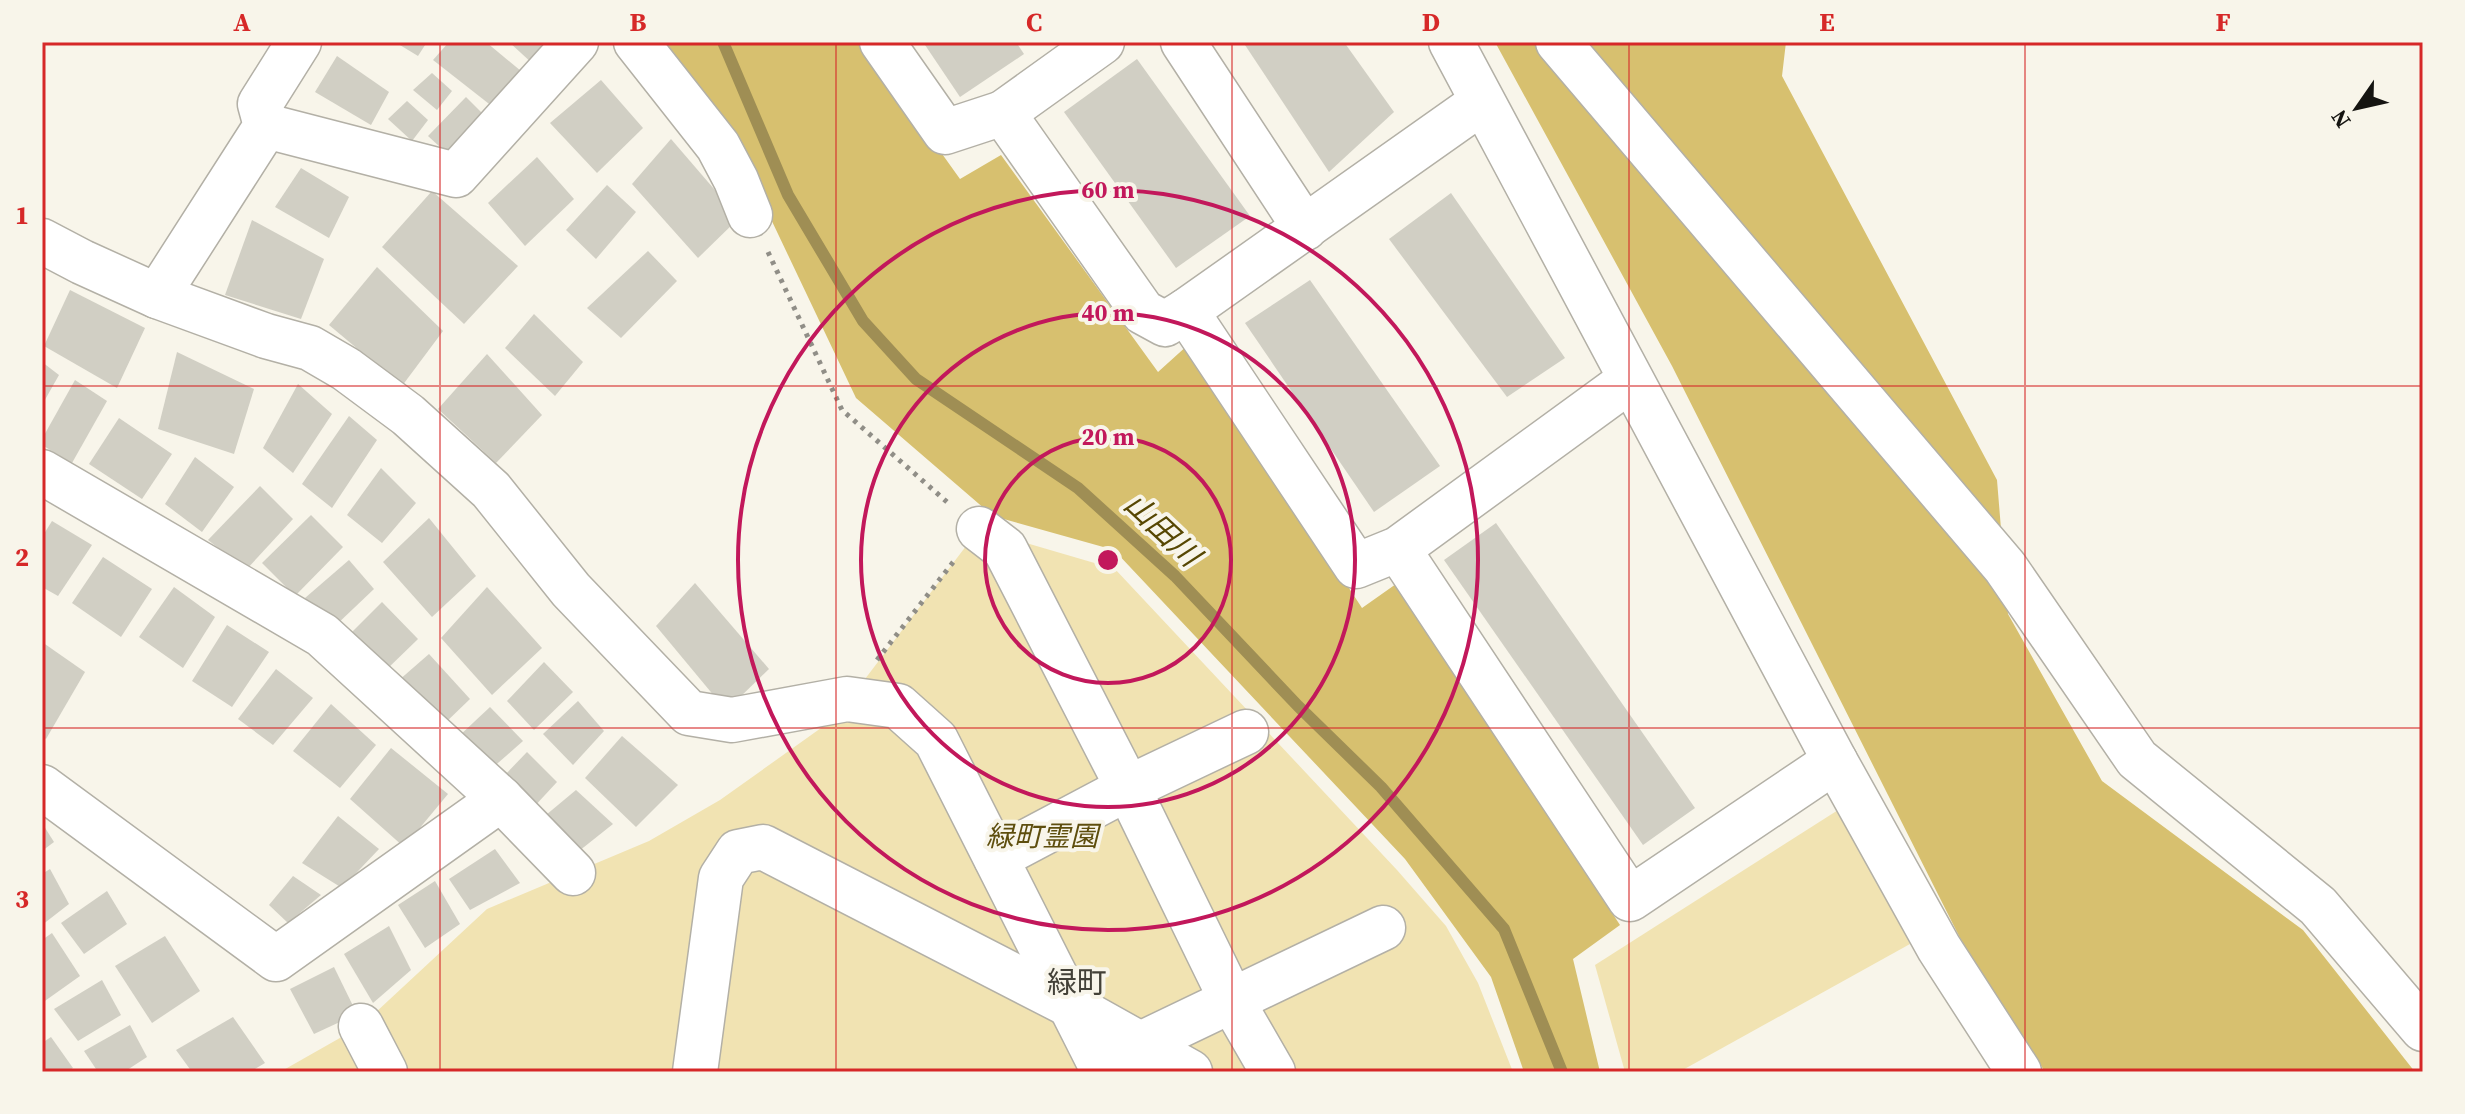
<svg xmlns="http://www.w3.org/2000/svg" width="2465" height="1114" viewBox="0 0 2465 1114" font-family="'Source Serif 4','Noto Sans JP',serif">
<style>
.green{fill:#f1e3b2}
.forest{fill:#d7c06f}
.lines{fill:none;stroke-linecap:round;stroke-linejoin:round}
.stream{stroke:#9f8e54;stroke-width:12}
.building{fill:#d1cfc4}
.minor-casing{stroke:#b3b0a6;stroke-width:47}
.path{stroke:#908e87;stroke-width:5;stroke-dasharray:4 6;stroke-linecap:butt}
.minor{stroke:#fff;stroke-width:44}
.grid{fill:none;stroke:#d62828;stroke-width:2;stroke-opacity:0.55}
.ring{fill:none;stroke:#c2185b;stroke-width:4}
.labels{text-anchor:middle;stroke-width:8;stroke-linejoin:round;paint-order:stroke}
.park-label{font-size:28px;font-style:italic;fill:#5e4e0e;stroke:#f8f5ea}
.water-label{font-size:30px;font-style:italic;fill:#574703;stroke:#f8f5ea}
.neighbourhood-label{font-size:30px;fill:#434138;stroke:#f8f5ea}
.centre{fill:#c2185b;stroke:#f8f5ea;stroke-width:4}
.ring-label{font-size:24px;text-anchor:middle;font-weight:bold;fill:#c2185b;stroke:#f8f5ea;stroke-width:8;stroke-linejoin:round;paint-order:stroke}
.neatline{fill:none;stroke:#d62828;stroke-width:3}
.grid-label{font-size:26px;text-anchor:middle;font-weight:bold;fill:#d62828}
</style>
<rect width="100%" height="100%" fill="#f8f5ea"/>
<g class="green">
<path d="M 979,529 L 1115,569 L 1397,870 L 1446,926 L 1478,983 L 1513,1072 L 280,1072 L 361,1026 L 487,909 L 649,841 L 720,800 L 821,728 L 865,679 Z"/>
<path d="M 1846,805 L 1910,944 L 1679,1072 L 1625,1072 L 1595,965 Z"/>
</g>
<g class="forest">
<path d="M 661,42 L 862,42 L 960,179 L 1001,155 L 1158,372 L 1189,344 L 1362,608 L 1396,584 L 1620,925 L 1573,959 L 1600,1072 L 1524,1072 L 1491,977 L 1405,859 L 1114,550 L 993,516 L 856,398 L 730,133 Z"/>
<path d="M 1495,42 L 1786,42 L 1782,76 L 1997,480 L 2008,614 L 2102,781 L 2303,930 L 2415,1072 L 2045,1072 L 1960,938 L 1672,366 Z"/>
</g>
<g class="lines">
<path class="stream" d="M 723,42 L 788,195 L 863,321 L 916,379 L 1078,488 L 1175,576 L 1298,706 L 1381,787 L 1504,929 L 1562,1072"/>
</g>
<g class="building">
<path d="M 395,42 L 427,42 L 418,56 Z"/>
<path d="M 449,42 L 486,42 L 521,71 L 493,107 L 433,60 Z"/>
<path d="M 509,42 L 551,42 L 533,64 Z"/>
<path d="M 923,42 L 1016,42 L 1024,54 L 960,97 Z"/>
<path d="M 1243,42 L 1344,42 L 1394,112 L 1329,172 Z"/>
<path d="M 337,56 L 389,92 L 371,125 L 315,92 Z"/>
<path d="M 1137,59 L 1250,216 L 1176,268 L 1064,112 Z"/>
<path d="M 432,73 L 452,91 L 437,110 L 413,90 Z"/>
<path d="M 601,80 L 643,128 L 597,173 L 550,123 Z"/>
<path d="M 466,97 L 487,118 L 451,157 L 428,136 Z"/>
<path d="M 407,101 L 428,120 L 412,141 L 388,119 Z"/>
<path d="M 671,139 L 739,218 L 698,258 L 632,184 Z"/>
<path d="M 537,157 L 574,199 L 525,246 L 488,203 Z"/>
<path d="M 301,168 L 349,197 L 329,238 L 275,207 Z"/>
<path d="M 607,185 L 636,212 L 596,259 L 566,230 Z"/>
<path d="M 432,191 L 518,266 L 464,324 L 382,247 Z"/>
<path d="M 1451,193 L 1565,358 L 1507,397 L 1389,239 Z"/>
<path d="M 252,220 L 324,259 L 301,319 L 225,295 Z"/>
<path d="M 648,251 L 677,281 L 621,338 L 587,308 Z"/>
<path d="M 377,267 L 443,331 L 402,386 L 329,325 Z"/>
<path d="M 1310,280 L 1440,466 L 1374,512 L 1245,323 Z"/>
<path d="M 70,290 L 145,328 L 117,388 L 44,346 Z"/>
<path d="M 534,314 L 583,362 L 555,396 L 505,348 Z"/>
<path d="M 177,352 L 254,389 L 234,454 L 158,429 Z"/>
<path d="M 487,354 L 542,415 L 496,463 L 438,409 Z"/>
<path d="M 42,362 L 59,375 L 42,405 Z"/>
<path d="M 75,380 L 107,401 L 72,463 L 42,445 L 42,439 Z"/>
<path d="M 298,384 L 332,414 L 293,473 L 263,448 Z"/>
<path d="M 349,416 L 377,440 L 332,508 L 302,484 Z"/>
<path d="M 119,418 L 172,454 L 142,499 L 89,464 Z"/>
<path d="M 195,457 L 234,487 L 202,532 L 165,504 Z"/>
<path d="M 381,468 L 416,503 L 382,543 L 347,515 Z"/>
<path d="M 260,486 L 293,519 L 246,570 L 208,540 Z"/>
<path d="M 311,515 L 343,547 L 295,596 L 262,563 Z"/>
<path d="M 429,518 L 476,576 L 432,617 L 383,562 Z"/>
<path d="M 52,521 L 92,545 L 58,596 L 42,587 L 42,537 Z"/>
<path d="M 1496,523 L 1695,808 L 1643,845 L 1444,560 Z"/>
<path d="M 103,557 L 152,589 L 121,637 L 72,603 Z"/>
<path d="M 349,560 L 374,589 L 334,627 L 305,598 Z"/>
<path d="M 695,583 L 769,669 L 735,702 L 715,697 L 656,626 Z"/>
<path d="M 174,587 L 215,617 L 183,668 L 139,637 Z"/>
<path d="M 487,587 L 542,648 L 492,695 L 441,638 Z"/>
<path d="M 382,602 L 418,639 L 385,671 L 349,635 Z"/>
<path d="M 227,625 L 269,652 L 232,707 L 192,681 Z"/>
<path d="M 42,642 L 85,672 L 46,739 L 42,736 Z"/>
<path d="M 429,654 L 470,699 L 443,725 L 398,681 Z"/>
<path d="M 544,662 L 573,692 L 534,730 L 507,701 Z"/>
<path d="M 276,669 L 313,698 L 273,745 L 238,719 Z"/>
<path d="M 578,701 L 604,731 L 573,765 L 543,734 Z"/>
<path d="M 331,704 L 376,745 L 340,788 L 293,751 Z"/>
<path d="M 490,707 L 523,741 L 490,770 L 458,737 Z"/>
<path d="M 622,736 L 678,785 L 636,827 L 585,778 Z"/>
<path d="M 391,748 L 448,794 L 404,847 L 350,799 Z"/>
<path d="M 527,752 L 557,782 L 532,809 L 501,779 Z"/>
<path d="M 576,790 L 613,824 L 579,851 L 546,815 Z"/>
<path d="M 338,816 L 379,849 L 342,888 L 302,863 Z"/>
<path d="M 42,823 L 54,842 L 42,851 Z"/>
<path d="M 495,849 L 520,883 L 470,910 L 449,879 Z"/>
<path d="M 50,869 L 69,904 L 42,925 L 42,874 Z"/>
<path d="M 293,876 L 321,895 L 288,923 L 269,905 Z"/>
<path d="M 435,881 L 460,924 L 425,948 L 398,905 Z"/>
<path d="M 107,891 L 127,924 L 84,954 L 61,923 Z"/>
<path d="M 389,926 L 411,970 L 373,1003 L 344,954 Z"/>
<path d="M 52,933 L 80,976 L 42,1003 L 42,940 Z"/>
<path d="M 165,936 L 200,991 L 152,1023 L 115,966 Z"/>
<path d="M 334,967 L 357,1014 L 314,1034 L 290,989 Z"/>
<path d="M 102,980 L 121,1015 L 78,1041 L 54,1009 Z"/>
<path d="M 233,1017 L 265,1063 L 250,1072 L 192,1072 L 176,1050 Z"/>
<path d="M 130,1025 L 147,1057 L 124,1072 L 98,1072 L 84,1051 Z"/>
<path d="M 51,1037 L 73,1068 L 67,1072 L 42,1072 L 42,1043 Z"/>
</g>
<g class="lines">
<defs>
<g id="minor">
<path d="M 636,42 L 718,146 L 736,180 L 750,215"/>
<path d="M 882,42 L 945,132 L 1003,113"/>
<path d="M 1102,42 L 1003,113 L 1143,312 L 1165,324 L 1186,311"/>
<path d="M 1183,42 L 1305,228"/>
<path d="M 1451,42 L 1835,761 L 1939,948 L 2019,1072"/>
<path d="M 1558,42 L 2005,567 L 2137,759 L 2318,906 L 2423,1029"/>
<path d="M 1482,102 L 1186,311 L 1356,566 L 1398,549 L 1630,380"/>
<path d="M 266,126 L 456,175 L 576,42"/>
<path d="M 42,241 L 82,262 L 157,296 L 266,336 L 310,348 L 346,369 L 408,415 L 491,490 L 571,590 L 689,713 L 732,720 L 847,699 L 898,706 L 936,740 L 1104,1072"/>
<path d="M 157,296 L 266,126 L 260,104 L 299,42"/>
<path d="M 42,472 L 322,635 L 501,799 L 276,959 L 42,787"/>
<path d="M 979,529 L 1005,549 L 1128,788 L 1232,1001 L 1273,1072"/>
<path d="M 1398,549 L 1630,899 L 1835,761"/>
<path d="M 501,799 L 573,873"/>
<path d="M 996,858 L 1128,788 L 1246,732"/>
<path d="M 361,1026 L 385,1072"/>
<path d="M 1122,1053 L 1383,928"/>
<path d="M 695,1072 L 721,878 L 738,852 L 763,847 L 1070,1005 L 1190,1072"/>
</g>
</defs>
<use href="#minor" class="minor-casing"/>
<g class="path">
<path d="M 768,252 L 842,410 L 947,502"/>
<path d="M 877,660 L 954,561"/>
</g>
<use href="#minor" class="minor"/>
</g>
<path class="grid" d="M 440,42 L 440,1072M 836,42 L 836,1072M 1232,42 L 1232,1072M 1629,42 L 1629,1072M 2025,42 L 2025,1072M 42,386 L 2423,386M 42,728 L 2423,728"/>
<g class="ring">
<circle cx="1108" cy="560" r="123"/>
<circle cx="1108" cy="560" r="247"/>
<circle cx="1108" cy="560" r="370"/>
</g>
<g class="labels">
<g class="park-label">
<text x="1042" y="846">緑町霊園</text>
</g>
<g class="water-label">
<text transform="translate(1162 530) rotate(43)" y="10">山田川</text>
</g>
<g class="neighbourhood-label">
<text x="1077" y="993">緑町</text>
</g>
</g>
<circle cx="1108" cy="560" r="12" class="centre"/>
<g class="ring-label">
<text x="1108" y="198">60 m</text>
<text x="1108" y="321">40 m</text>
<text x="1108" y="445">20 m</text>
</g>
<rect width="2465" height="1114" fill="none" stroke="#f8f5ea" stroke-width="88"/>
<g transform="translate(2357 108) rotate(236)" stroke="#f8f5ea" stroke-width="6" paint-order="stroke">
<path d="M0-6L14 30L0 20L-14 30Z" fill="#151411"/>
<text y="-12" font-size="22" font-weight="bold" text-anchor="middle" fill="#151411">N</text>
</g>
<rect x="44" y="44" width="2377" height="1026" class="neatline"/>
<g class="grid-label">
<text x="242" y="31">A</text>
<text x="638" y="31">B</text>
<text x="1034" y="31">C</text>
<text x="1431" y="31">D</text>
<text x="1827" y="31">E</text>
<text x="2223" y="31">F</text>
<text x="22" y="224">1</text>
<text x="22" y="566">2</text>
<text x="22" y="908">3</text>
</g>
</svg>
